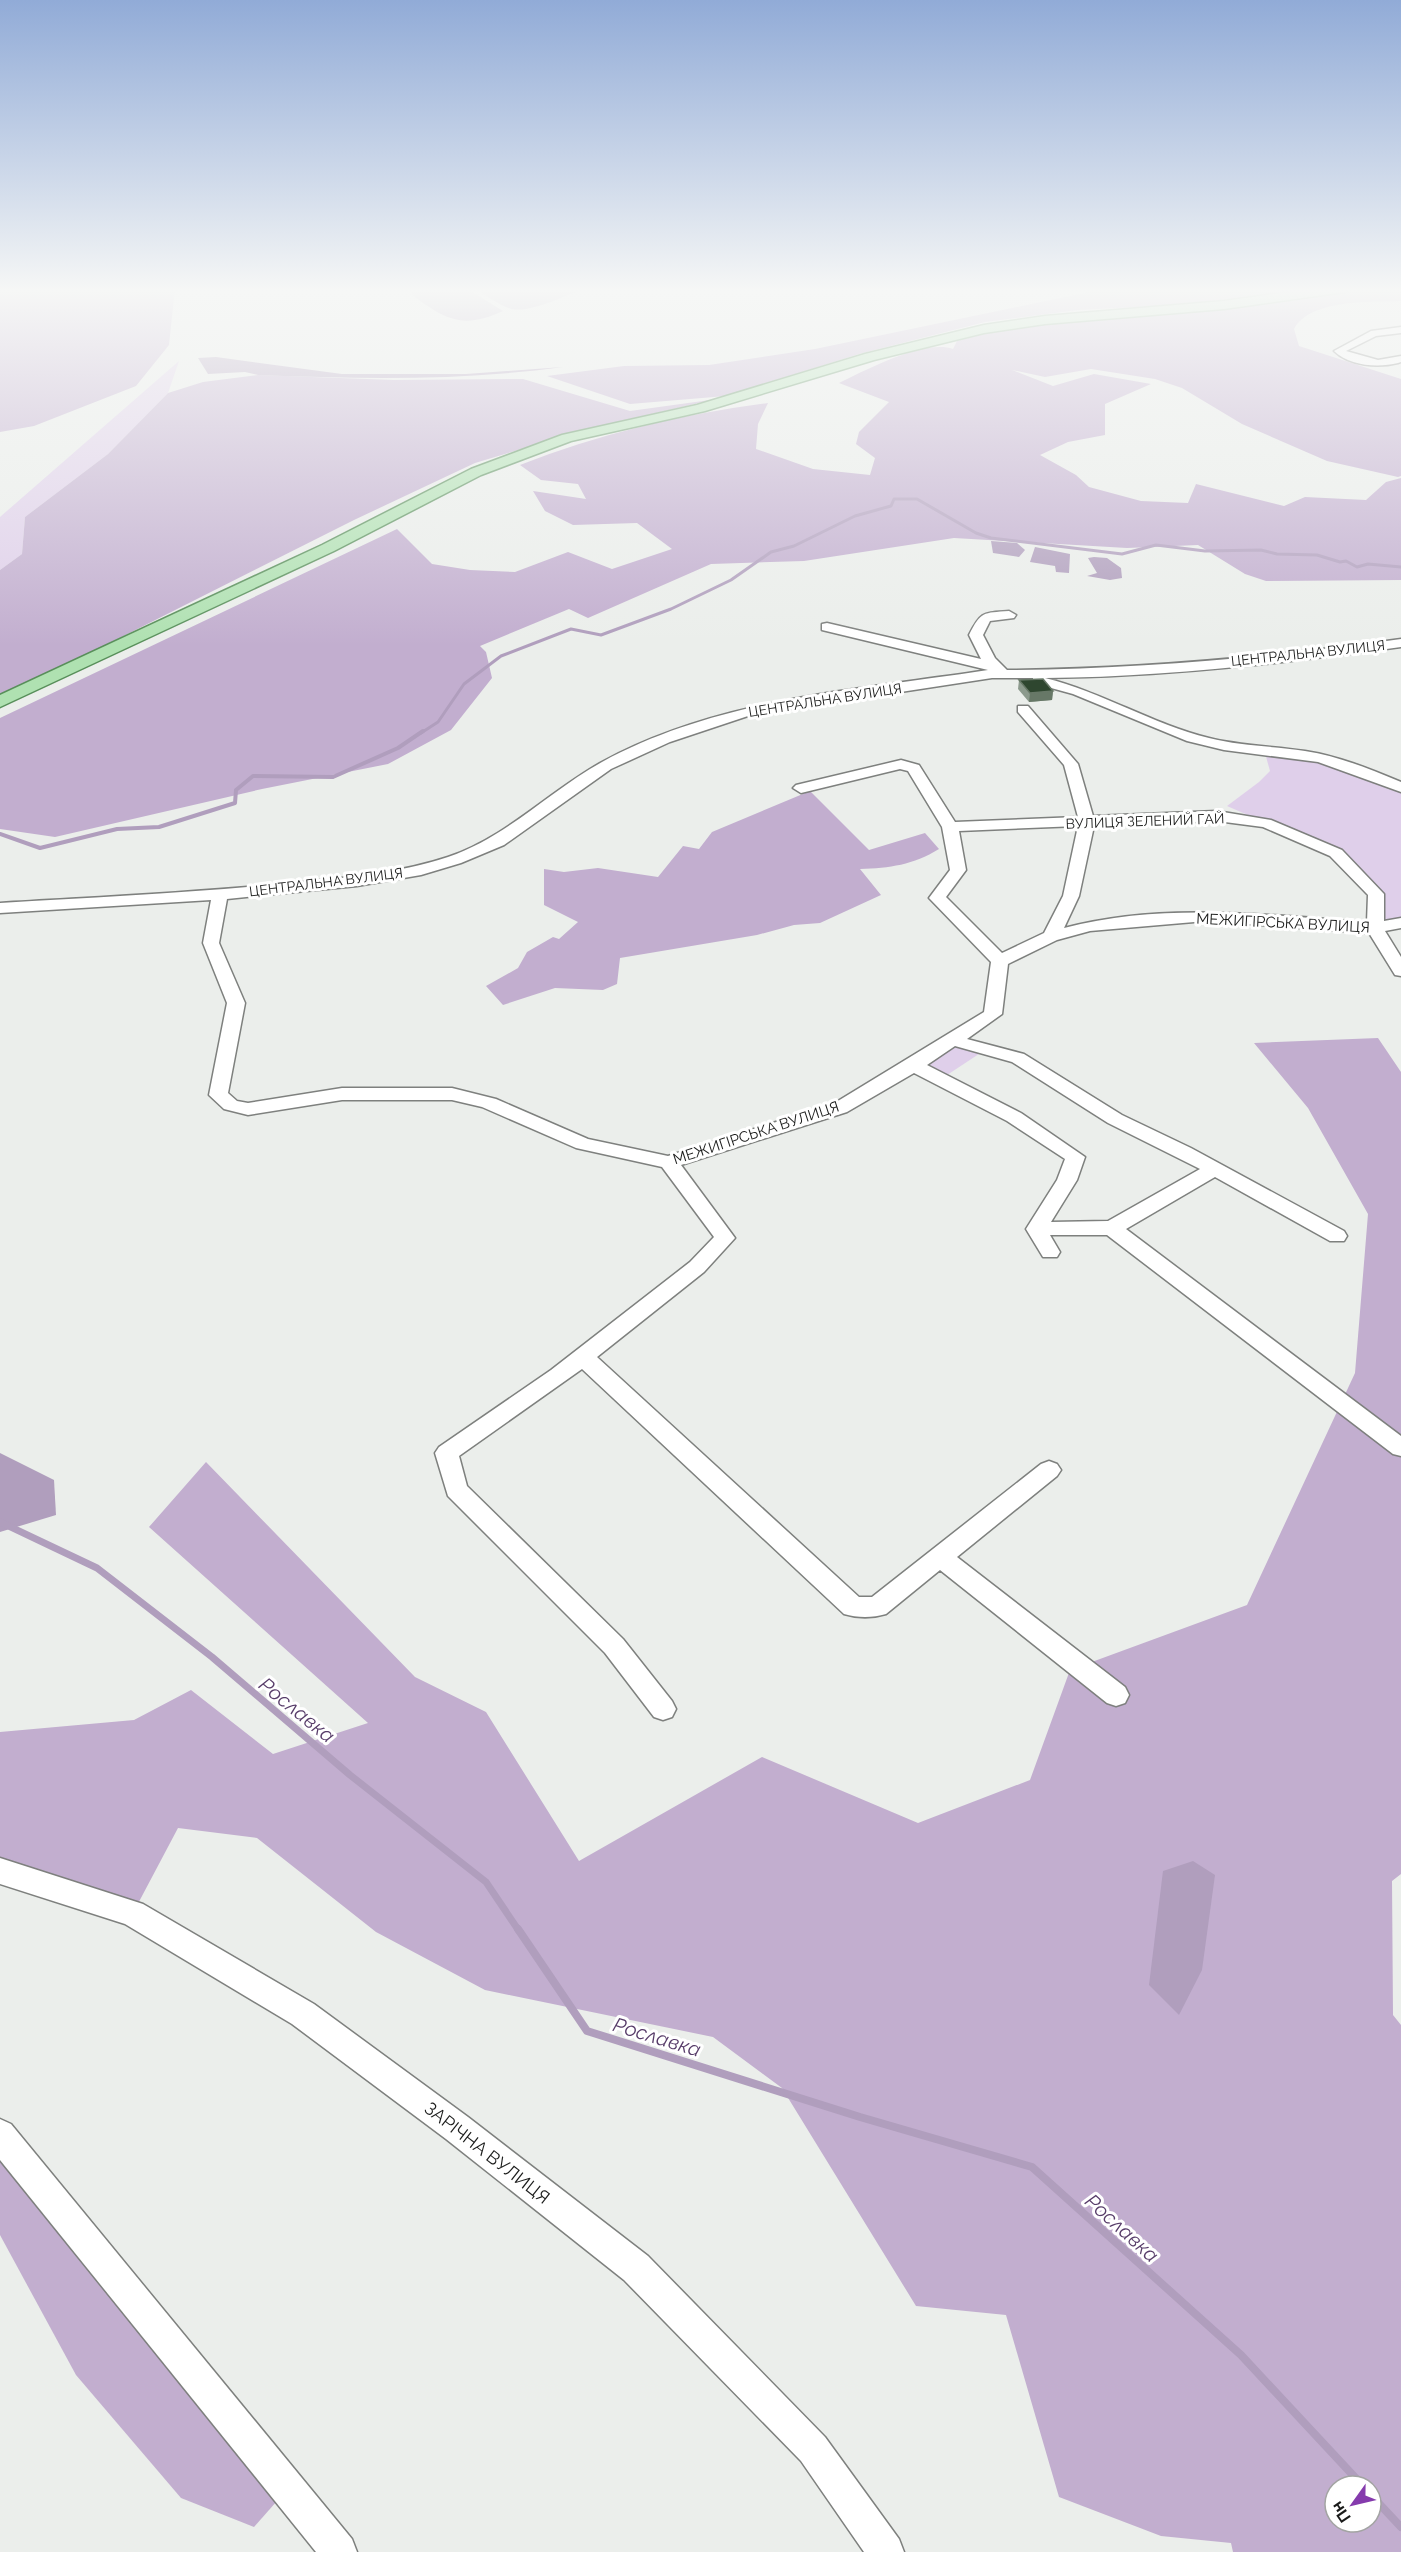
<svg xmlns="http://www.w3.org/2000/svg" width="1401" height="2552" viewBox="0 0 1401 2552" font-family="Raleway,sans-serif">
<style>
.green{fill:#dfcfea}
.forest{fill:#c2aecf;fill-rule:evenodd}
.water{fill:#b09ebd}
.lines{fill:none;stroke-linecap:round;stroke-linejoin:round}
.stream-far3{stroke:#b09ebd;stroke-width:3}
.stream-far2{stroke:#b09ebd;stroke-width:4}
.stream-far1{stroke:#b09ebd;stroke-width:7}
.stream{stroke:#b09ebd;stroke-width:8}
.minor-casing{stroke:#7e807e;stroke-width:3}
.major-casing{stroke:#588f5a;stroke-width:3}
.minor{fill:#fff;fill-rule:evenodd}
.major{fill:#afe1b1;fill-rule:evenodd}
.wall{fill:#8c9a8d}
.shaded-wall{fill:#677867}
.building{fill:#2e462f;stroke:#677867;stroke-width:1.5}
.labels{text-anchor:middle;stroke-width:6;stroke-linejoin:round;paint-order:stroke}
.far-street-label{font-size:14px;fill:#1a1b1a;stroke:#fff}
.street-label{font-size:15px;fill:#1a1b1a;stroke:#fff}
.near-street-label{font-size:18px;fill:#1a1b1a;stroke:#fff}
.near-water-label{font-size:20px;font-style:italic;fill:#573c69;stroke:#fff}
</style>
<rect width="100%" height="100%" fill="#ebeeeb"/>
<g class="green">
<path d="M 179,361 L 168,393 L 108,454 L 25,517 L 22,554 L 0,570 L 0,517 Z"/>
<path d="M 1265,753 L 1317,758 L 1401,787 L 1401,923 L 1375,928 L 1376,894 L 1336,853 L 1227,806 L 1259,782 L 1270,771 Z"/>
<path d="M 952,1040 L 988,1048 L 941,1079 L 914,1065 Z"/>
</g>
<g class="forest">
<path d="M 0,288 L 175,288 L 169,345 L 136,386 L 34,426 L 0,432 Z"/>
<path d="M 1108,288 L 1320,288 L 1212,303 L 1078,310 L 985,322 L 859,354 L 726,396 L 630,404 L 547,376 L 624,366 L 709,365 L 815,349 Z"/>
<path d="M 1374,288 L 1401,288 L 1401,301 C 1371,302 1310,299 1294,329 L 1299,346 L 1401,379 L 1401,476 L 1398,477 L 1327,461 L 1242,424 L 1182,388 L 1155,379 L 1091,369 L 1045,377 L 1012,370 L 1053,386 L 1094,374 L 1151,384 L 1105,404 L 1105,435 L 1068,442 L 1040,455 L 1076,475 L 1089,487 L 1141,501 L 1188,503 L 1196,484 L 1284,506 L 1305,497 L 1366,500 L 1386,482 L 1401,478 L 1401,580 L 1266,581 L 1245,574 L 1198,545 L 1127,548 L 954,538 L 804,561 L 711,564 L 588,618 L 569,609 L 480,646 L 486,652 L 492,678 L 451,730 L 388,764 L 262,789 L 55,837 L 0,829 L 0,718 L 397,529 L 432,564 L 470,570 L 515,572 L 568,552 L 612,569 L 672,549 L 637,523 L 573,525 L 545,511 L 533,491 L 586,499 L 578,484 L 541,480 L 520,465 C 599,434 683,414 768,403 L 758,424 L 756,449 L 813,469 L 870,475 L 875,458 L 856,444 L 859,432 L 889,402 L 839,383 C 866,370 924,339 953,349 L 957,341 L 1015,326 L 1202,310 Z"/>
<path d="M 258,375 L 394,380 L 523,379 L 630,411 L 717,399 L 591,428 L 475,463 L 354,520 L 72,662 L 0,694 L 0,570 L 22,554 L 25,517 L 108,454 L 168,393 L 203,382 Z"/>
<path d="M 810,791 L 869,850 L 925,833 L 939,849 C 913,865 890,868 860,869 L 881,895 L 820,923 L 794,925 L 757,935 L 620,958 L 617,984 L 603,990 L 555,988 L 503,1005 L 486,986 L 518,968 L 527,952 L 553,937 L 559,939 L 578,922 L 544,905 L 544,869 L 564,872 L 598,868 L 658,877 L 683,846 L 699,849 L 712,832 Z"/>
<path d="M 1378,1038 L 1401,1072 L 1401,1874 L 1392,1881 L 1393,2015 L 1401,2025 L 1401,2552 L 1233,2552 L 1231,2543 L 1161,2536 L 1059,2497 L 1006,2315 L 916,2306 L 782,2088 L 713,2037 L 485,1990 L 376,1932 L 257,1838 L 178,1828 L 133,1913 L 0,1871 L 0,1732 L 134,1720 L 191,1690 L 273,1754 L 368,1723 L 149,1527 L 206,1462 L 415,1677 L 486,1712 L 579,1861 L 762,1757 L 918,1823 L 1030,1780 L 1070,1670 L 1247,1605 L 1355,1373 L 1368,1214 L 1308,1108 L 1254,1043 ZM 1335,2486 L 1371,2486 L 1371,2522 L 1335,2522 Z"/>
<path d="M 0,2160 L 277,2501 L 254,2527 L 181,2498 L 76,2375 L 0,2235 Z"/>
</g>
<g class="water">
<path d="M 421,288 L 466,288 L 503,311 C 462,330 445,319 412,295 L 412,291 Z"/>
<path d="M 475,288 L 585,288 C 567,295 531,313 512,309 C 500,306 485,295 475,288 Z"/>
<path d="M 216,357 L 342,374 L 466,374 L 563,367 C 460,381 362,379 258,375 L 245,372 L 208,374 L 198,358 Z"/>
<path d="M 991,541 L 1017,543 L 1025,550 L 1019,557 L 993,553 Z"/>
<path d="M 1035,547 L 1070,554 L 1069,573 L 1056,572 L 1055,566 L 1030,562 Z"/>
<path d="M 1094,557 L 1107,558 L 1121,568 L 1122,578 L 1110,580 L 1087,576 L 1097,573 L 1088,558 Z"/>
<path d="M 0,1453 L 54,1480 L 56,1515 L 0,1532 Z"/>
<path d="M 1193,1861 L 1215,1875 L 1202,1970 L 1179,2015 L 1149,1985 L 1163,1871 Z"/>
</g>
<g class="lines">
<path class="stream-far3" d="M 421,733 L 438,722 L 464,684 L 501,656 L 571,629 L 601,635 L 671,609 L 731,580 L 771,552 L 794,546 L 855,516 L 891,506 L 894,499 L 917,499 L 976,533 L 991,538 L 1122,554 L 1156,545 L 1205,551 L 1261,550 L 1277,554 L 1317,555 L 1340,562 L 1346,561 L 1357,567 L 1368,564 L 1401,567"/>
<path class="stream-far2" d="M 0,834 L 40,848 L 117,829 L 159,827 L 235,803 L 236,790 L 253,776 L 333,777 L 398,748 L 423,731"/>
<path class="stream-far1" d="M 0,1522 L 97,1568 L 212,1657 L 350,1775 L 486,1882 L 519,1931"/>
<g class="stream">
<path d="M 518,1929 L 587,2031 L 860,2117 L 1032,2167 L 1241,2355 L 1363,2486"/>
<path d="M 1371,2495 L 1401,2527"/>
</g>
<defs>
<g id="minor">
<path d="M 1401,327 L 1401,333 L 1376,336 L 1346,351 L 1378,360 L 1401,356 L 1401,362 L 1398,363 C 1378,368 1349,366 1334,351 L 1371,331 Z"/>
<path d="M 1009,611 L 1016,615 L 1014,618 L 990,621 L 983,635 L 995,658 L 1007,670 C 1139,669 1271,657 1401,639 L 1401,647 C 1285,663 1162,677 1045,678 C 1102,692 1152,724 1209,738 C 1240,746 1273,746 1305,751 C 1338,756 1370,769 1401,782 L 1401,792 L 1318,762 L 1224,750 L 1187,741 L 1073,694 L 1033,683 L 1033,678 L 992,678 L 751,715 L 670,742 L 611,769 L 504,845 L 461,863 L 421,875 L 357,886 L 227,899 L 219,943 L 245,1003 L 228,1093 L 237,1101 L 248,1103 L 342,1088 L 452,1088 L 496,1099 L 588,1139 L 668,1156 L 833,1104 L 984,1012 L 991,962 L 929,898 L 950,870 L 942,827 L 908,771 L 900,769 L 801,793 L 793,788 L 796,785 L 901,760 L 919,765 L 955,822 L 1078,817 L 1064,765 L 1018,712 L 1018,706 L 1028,706 L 1078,764 L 1093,816 L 1217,811 L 1271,820 L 1342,850 L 1384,894 L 1384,921 L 1401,918 L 1401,928 L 1385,931 L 1401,957 L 1401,976 L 1395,975 L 1369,933 L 1206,921 L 1090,931 L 1057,940 L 1008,964 L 1002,1014 L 967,1039 L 1024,1054 L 1122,1115 L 1191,1148 L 1344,1231 L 1347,1236 L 1344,1241 L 1330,1241 L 1215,1177 L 1126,1229 L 1401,1436 L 1401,1456 L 1393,1454 L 1107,1235 L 1050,1235 L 1060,1252 L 1057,1257 L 1043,1257 L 1026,1229 L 1057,1180 L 1065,1159 L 1007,1121 L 914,1073 L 847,1112 L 681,1165 L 735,1238 L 704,1272 L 597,1357 L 859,1597 L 872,1597 L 1041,1464 L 1049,1461 L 1057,1464 L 1061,1470 L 1057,1476 L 957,1557 L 1125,1687 L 1129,1695 L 1125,1703 L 1116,1706 L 1107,1703 L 940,1570 L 886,1614 C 873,1618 857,1618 844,1614 L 582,1369 L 459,1456 L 467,1486 L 623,1639 L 672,1701 L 676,1709 L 672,1717 L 663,1720 L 654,1717 L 605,1653 L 448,1496 L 435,1453 L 439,1447 L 551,1370 L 690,1262 L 714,1237 L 662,1167 L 576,1148 L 482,1107 L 452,1100 L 342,1100 L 248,1115 L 224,1109 L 209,1095 L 227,1003 L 203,943 L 211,900 L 0,913 L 0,903 C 97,897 193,893 290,883 C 342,878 397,874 448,857 C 507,837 548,792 602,762 C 719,698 858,690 988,670 L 822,630 L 822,624 L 827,623 L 981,659 L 969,635 C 981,611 983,613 1009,611 ZM 1217,821 L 1263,827 L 1330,856 L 1368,895 L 1367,922 C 1267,915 1162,902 1064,928 L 1079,896 L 1094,826 ZM 1078,826 L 1063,896 L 1044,933 L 1002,953 L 946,897 L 966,870 L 959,831 ZM 955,1046 L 1012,1062 L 1108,1123 L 1200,1169 L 1108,1221 L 1051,1222 L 1077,1180 L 1085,1157 L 1021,1113 L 927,1065 Z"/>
<path d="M 0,1858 L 143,1904 L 314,2004 L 468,2117 L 648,2256 L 825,2437 L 899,2539 L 904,2552 L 864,2552 L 801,2461 L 624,2280 L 446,2139 L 292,2024 L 125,1924 L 0,1884 Z"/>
<path d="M 0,2119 L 11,2124 L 352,2539 L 357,2552 L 316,2552 L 0,2160 Z"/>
</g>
<path id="major" d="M 1317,288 L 1351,288 L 1345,292 L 1224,309 L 1045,324 L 984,333 L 874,360 L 705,411 L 571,441 L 481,475 L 334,551 L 0,707 L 0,695 L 322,545 L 471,469 L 562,435 L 697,405 L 865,354 L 984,325 L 1045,316 L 1224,301 Z"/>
</defs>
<use href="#minor" class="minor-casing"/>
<use href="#major" class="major-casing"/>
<use href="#minor" class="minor"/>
<use href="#major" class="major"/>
</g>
<path class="wall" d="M 1019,680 L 1053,691 L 1052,700 L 1029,702 L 1018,689 Z"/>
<path class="shaded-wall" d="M 1053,691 L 1052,700 L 1029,702 L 1030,693 Z"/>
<path class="building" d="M 1043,679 L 1053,691 L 1030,693 L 1019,680 Z"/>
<linearGradient id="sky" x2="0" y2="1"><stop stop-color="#91abd7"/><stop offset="0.45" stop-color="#f6f7f6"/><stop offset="1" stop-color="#f6f7f6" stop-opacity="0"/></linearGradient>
<rect width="1401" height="646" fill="url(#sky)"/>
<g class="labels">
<g class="far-street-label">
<text transform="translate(1308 653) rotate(-6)" y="5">ЦЕНТРАЛЬНА ВУЛИЦЯ</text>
<text transform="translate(825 700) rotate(-9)" y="5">ЦЕНТРАЛЬНА ВУЛИЦЯ</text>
<text transform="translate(1145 821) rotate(-2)" y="5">ВУЛИЦЯ ЗЕЛЕНИЙ ГАЙ</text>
<text transform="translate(326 882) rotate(-7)" y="5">ЦЕНТРАЛЬНА ВУЛИЦЯ</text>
</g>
<g class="street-label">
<text transform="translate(1283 923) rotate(3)" y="5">МЕЖИГІРСЬКА ВУЛИЦЯ</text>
<text transform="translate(756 1133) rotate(-18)" y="5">МЕЖИГІРСЬКА ВУЛИЦЯ</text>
</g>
<g class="near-street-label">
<text transform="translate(487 2153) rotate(38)" y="6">ЗАРІЧНА ВУЛИЦЯ</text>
</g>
<g class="near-water-label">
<text transform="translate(297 1710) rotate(39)" y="7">Рославка</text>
<text transform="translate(657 2037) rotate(17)" y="7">Рославка</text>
<text transform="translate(1122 2228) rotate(42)" y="7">Рославка</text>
</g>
</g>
<g transform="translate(1353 2504) rotate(236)"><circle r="28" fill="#ffffff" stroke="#a3a4a3" stroke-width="1.5"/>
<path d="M0-4.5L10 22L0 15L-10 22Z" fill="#853bad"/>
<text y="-9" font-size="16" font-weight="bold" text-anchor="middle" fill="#1a1b1a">Пн</text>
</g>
</svg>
